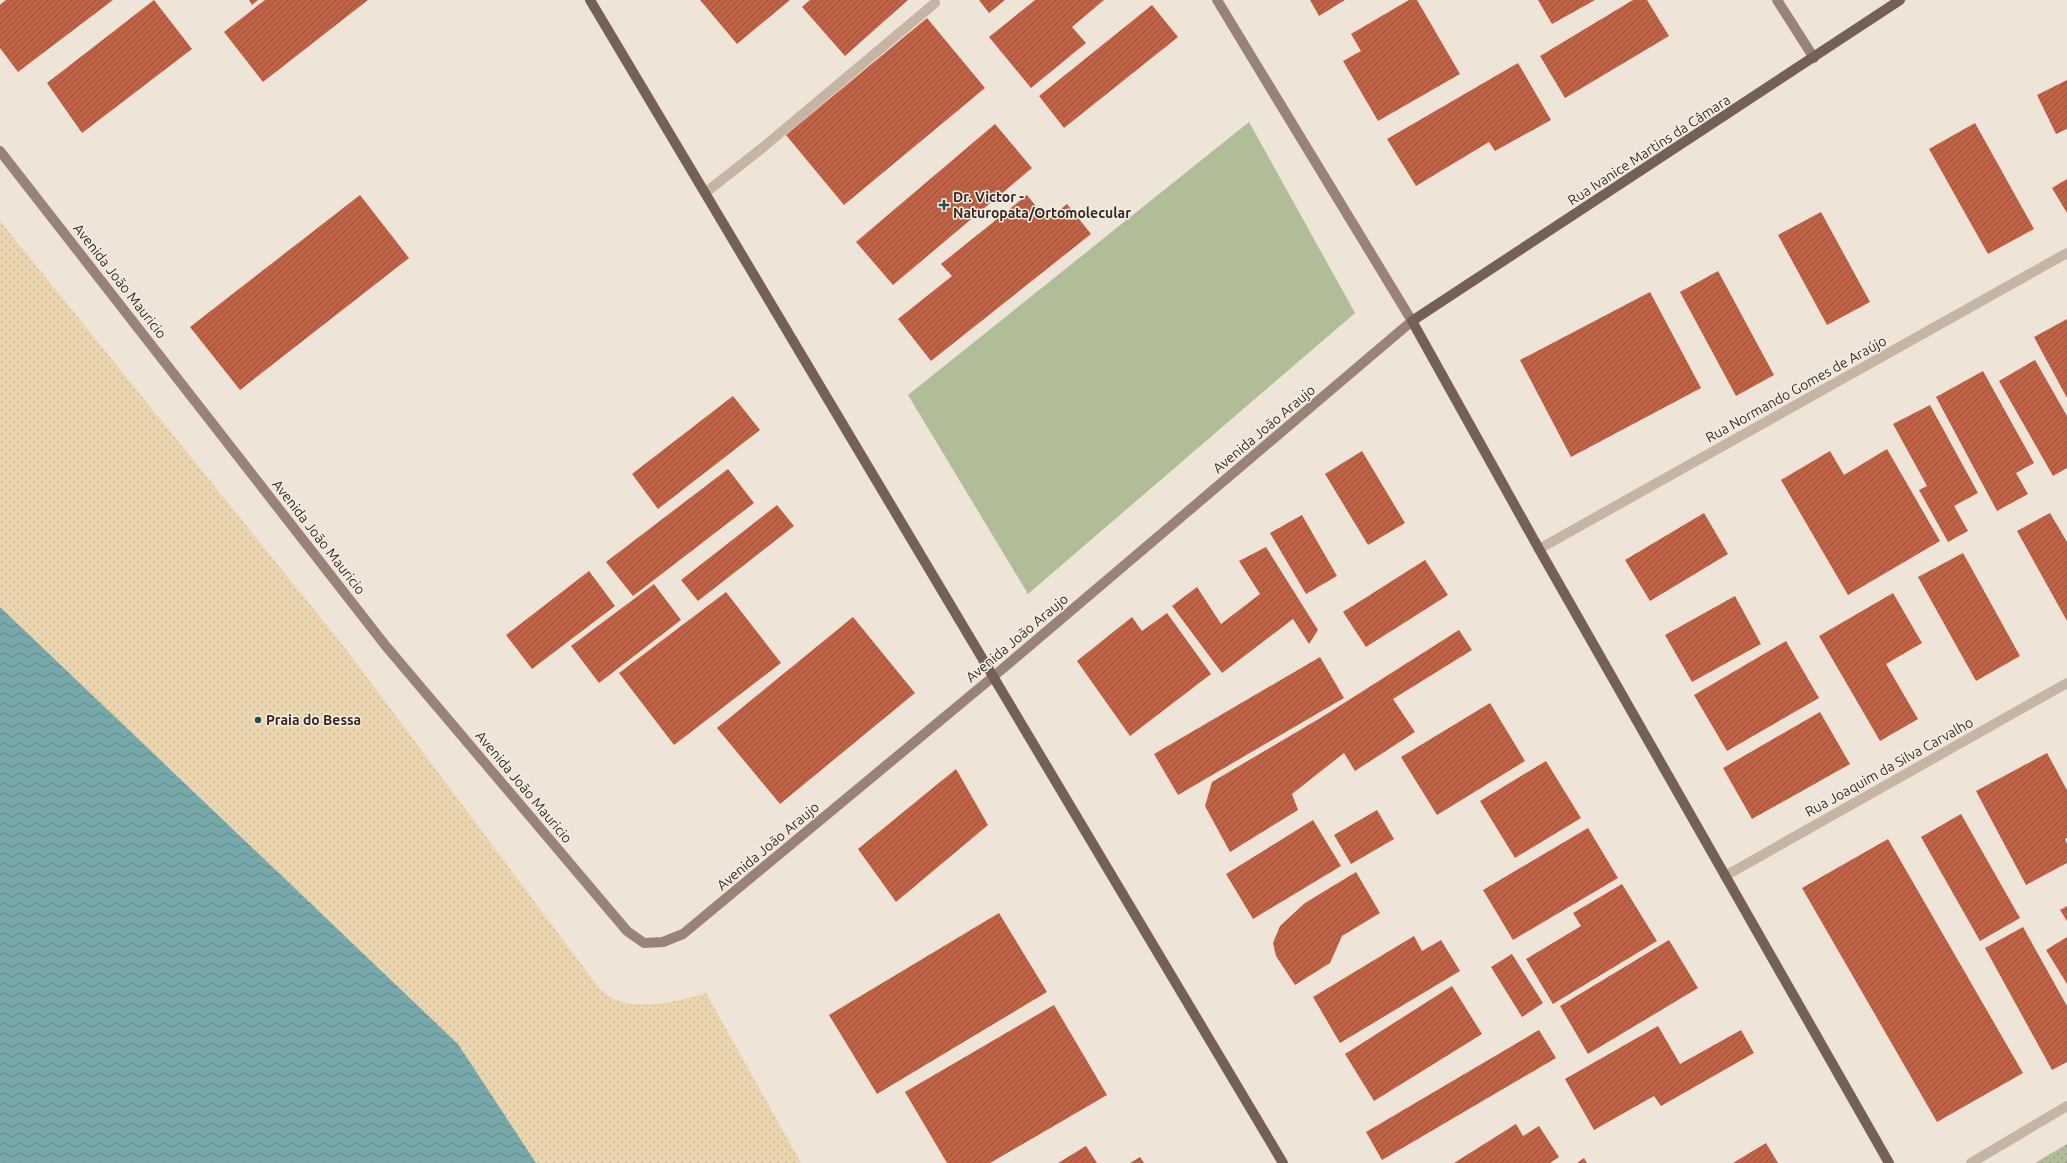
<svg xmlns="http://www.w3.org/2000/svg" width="2067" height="1163" viewBox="0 0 2067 1163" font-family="Ubuntu,sans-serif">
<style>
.grass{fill:#b1bd99}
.sand{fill:url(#sand-dots)}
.park{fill:url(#park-dots)}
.water{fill:url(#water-waves)}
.building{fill:url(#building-hatch)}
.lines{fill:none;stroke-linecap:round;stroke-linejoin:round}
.service{stroke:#c6b4a5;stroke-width:10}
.minor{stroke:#c6b4a5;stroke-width:10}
.secondary{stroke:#998376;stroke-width:10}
.primary{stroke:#746057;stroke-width:10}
.poi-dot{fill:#1e4e51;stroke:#f7eee3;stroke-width:1.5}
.labels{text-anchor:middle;stroke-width:3;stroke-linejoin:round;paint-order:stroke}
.street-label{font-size:14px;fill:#322926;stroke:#f7eee3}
.poi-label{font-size:14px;font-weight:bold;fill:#322926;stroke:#f7eee3;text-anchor:start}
</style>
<defs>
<pattern id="sand-dots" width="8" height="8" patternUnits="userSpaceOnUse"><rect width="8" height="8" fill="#ead5af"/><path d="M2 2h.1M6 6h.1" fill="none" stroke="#c9b796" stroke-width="1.8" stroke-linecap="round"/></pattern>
<pattern id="park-dots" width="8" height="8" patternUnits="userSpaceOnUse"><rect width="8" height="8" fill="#b1bd99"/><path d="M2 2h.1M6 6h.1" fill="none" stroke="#99a284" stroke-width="1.8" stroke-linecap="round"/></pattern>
<pattern id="water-waves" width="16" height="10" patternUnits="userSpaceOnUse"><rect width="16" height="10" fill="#78a9aa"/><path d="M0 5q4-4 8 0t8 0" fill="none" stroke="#638a8a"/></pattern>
<pattern id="building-hatch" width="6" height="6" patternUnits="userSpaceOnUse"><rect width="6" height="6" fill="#bf6246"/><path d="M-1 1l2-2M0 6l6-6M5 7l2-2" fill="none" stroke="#9c513a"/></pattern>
</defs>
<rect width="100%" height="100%" fill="#efe4d8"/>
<path class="grass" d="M 1249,122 L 1355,313 L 1028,594 L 908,395 Z"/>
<path class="sand" d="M 0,221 L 342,644 L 599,988 C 603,991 608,996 614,999 C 638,1011 681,1001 706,993 L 801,1163 L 536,1163 L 458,1044 L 0,607 Z"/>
<path class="park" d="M 2067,1144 L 2067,1163 L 2035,1163 Z"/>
<path class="water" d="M 0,607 L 458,1044 L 536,1163 L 0,1163 Z"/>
<g class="building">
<path d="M 6,0 L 113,0 L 18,72 L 0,48 L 0,5 Z"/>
<path d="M 154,0 L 192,49 L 82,133 L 47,83 Z"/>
<path d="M 249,0 L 258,0 L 252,5 Z"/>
<path d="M 265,0 L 368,0 L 263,82 L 224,32 Z"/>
<path d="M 700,0 L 790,0 L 737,44 Z"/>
<path d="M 810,0 L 908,0 L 845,56 L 802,7 Z"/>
<path d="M 979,0 L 1005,0 L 989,13 Z"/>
<path d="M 1035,0 L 1104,0 L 1072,27 L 1086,43 L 1031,88 L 989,37 Z"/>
<path d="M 1310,0 L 1345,0 L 1319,16 Z"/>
<path d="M 1409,0 L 1417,0 L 1460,74 L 1378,121 L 1343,61 L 1361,51 L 1351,34 Z"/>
<path d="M 1538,0 L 1595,0 L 1552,24 Z"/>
<path d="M 1633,0 L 1647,0 L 1669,36 L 1565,98 L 1540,56 Z"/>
<path d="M 1152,5 L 1178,37 L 1064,128 L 1039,96 Z"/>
<path d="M 927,18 L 985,88 L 844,205 L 786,135 Z"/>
<path d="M 1518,63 L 1551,120 L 1495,151 L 1489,142 L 1416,186 L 1387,139 Z"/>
<path d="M 2067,80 L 2067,129 L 2056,134 L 2037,95 Z"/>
<path d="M 1975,123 L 2034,229 L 1988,254 L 1929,149 Z"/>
<path d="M 995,124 L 1032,168 L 893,285 L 856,242 Z"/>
<path d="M 2067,179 L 2067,213 L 2052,188 Z"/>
<path d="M 360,195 L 409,258 L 240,390 L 190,327 Z"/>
<path d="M 1027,195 L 1047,220 L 1067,204 L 1091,234 L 931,361 L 898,319 L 952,276 L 941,264 Z"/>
<path d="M 1821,212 L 1870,302 L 1827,325 L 1778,235 Z"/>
<path d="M 1718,271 L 1774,375 L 1736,396 L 1680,292 Z"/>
<path d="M 1650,292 L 1701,388 L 1571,457 L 1520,360 Z"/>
<path d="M 2067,319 L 2067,398 L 2034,337 Z"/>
<path d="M 2035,360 L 2067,416 L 2067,468 L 2053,476 L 1999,381 Z"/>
<path d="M 1983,371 L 2034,463 L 2016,473 L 2028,494 L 1997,511 L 1936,397 Z"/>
<path d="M 733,396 L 760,430 L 658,509 L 632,474 Z"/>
<path d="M 1930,405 L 1978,493 L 1954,506 L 1968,531 L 1948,542 L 1919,490 L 1927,486 L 1893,424 Z"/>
<path d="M 1887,449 L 1940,541 L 1848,595 L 1781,480 L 1830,451 L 1844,475 Z"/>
<path d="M 1362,451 L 1405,523 L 1368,545 L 1325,474 Z"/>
<path d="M 728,469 L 754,503 L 633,596 L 606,562 Z"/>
<path d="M 777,505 L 794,526 L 698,601 L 681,580 Z"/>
<path d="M 1704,513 L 1728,554 L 1650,601 L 1625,560 Z"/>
<path d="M 2050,513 L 2067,542 L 2067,621 L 2017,531 Z"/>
<path d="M 1302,515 L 1337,576 L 1306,594 L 1270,533 Z"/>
<path d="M 1266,547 L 1318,630 L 1309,644 L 1293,619 L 1222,673 L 1172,606 L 1197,587 L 1221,624 L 1260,594 L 1239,561 Z"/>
<path d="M 1963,553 L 2020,656 L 1976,681 L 1918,577 Z"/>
<path d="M 1425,560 L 1448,595 L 1366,647 L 1343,612 Z"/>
<path d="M 589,571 L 615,606 L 532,669 L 506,635 Z"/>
<path d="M 654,584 L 681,620 L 599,683 L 571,646 Z"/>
<path d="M 726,592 L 781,663 L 674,745 L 619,673 Z"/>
<path d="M 1893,593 L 1922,643 L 1886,664 L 1918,719 L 1880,741 L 1819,636 Z"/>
<path d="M 1735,596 L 1761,644 L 1692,682 L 1665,635 Z"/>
<path d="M 1167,613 L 1211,674 L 1130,736 L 1077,661 L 1132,617 L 1142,631 Z"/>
<path d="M 853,617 L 915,693 L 780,804 L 717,728 Z"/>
<path d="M 1459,630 L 1472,650 L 1393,699 L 1415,732 L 1355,771 L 1344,753 L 1292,794 L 1298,810 L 1230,852 L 1205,806 L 1212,782 L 1322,717 Z"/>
<path d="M 1786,641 L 1819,698 L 1727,751 L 1694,695 Z"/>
<path d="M 1320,657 L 1344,698 L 1178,795 L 1154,754 Z"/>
<path d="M 1490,703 L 1525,761 L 1437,815 L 1401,757 Z"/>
<path d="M 1820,712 L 1850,764 L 1752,819 L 1723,768 Z"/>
<path d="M 2047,753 L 2067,790 L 2067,838 L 2065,839 L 2067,844 L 2067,863 L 2026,885 L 1976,791 Z"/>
<path d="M 1546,761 L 1581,818 L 1515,858 L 1480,801 Z"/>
<path d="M 956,769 L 988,825 L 896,902 L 858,849 Z"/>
<path d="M 1377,810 L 1394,839 L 1351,864 L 1334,835 Z"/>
<path d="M 1961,814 L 2020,918 L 1980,941 L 1921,837 Z"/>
<path d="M 1313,820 L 1341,866 L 1253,919 L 1226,874 Z"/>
<path d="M 1588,828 L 1618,878 L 1513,940 L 1483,890 Z"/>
<path d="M 1888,839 L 2023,1073 L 1937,1122 L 1802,888 Z"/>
<path d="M 1356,872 L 1380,913 L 1342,936 L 1330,963 L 1295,985 L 1276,956 L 1273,943 L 1280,926 L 1305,903 Z"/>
<path d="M 1622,884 L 1657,941 L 1553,1004 L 1526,959 L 1581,926 L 1573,913 Z"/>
<path d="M 2067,906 L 2067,921 L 2060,910 Z"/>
<path d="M 999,913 L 1047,992 L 877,1094 L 829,1015 Z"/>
<path d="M 2023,927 L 2067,1006 L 2067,1062 L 2052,1070 L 1985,948 Z"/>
<path d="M 1414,936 L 1422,951 L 1441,940 L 1460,971 L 1340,1043 L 1313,997 Z"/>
<path d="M 2067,937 L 2067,984 L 2046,950 Z"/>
<path d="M 1669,940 L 1698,988 L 1588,1054 L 1560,1006 Z"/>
<path d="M 1512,954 L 1543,1003 L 1522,1017 L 1491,967 Z"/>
<path d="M 1452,986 L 1482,1034 L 1374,1101 L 1345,1054 Z"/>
<path d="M 1054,1005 L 1107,1095 L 990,1163 L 947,1163 L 905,1092 Z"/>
<path d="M 1658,1026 L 1680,1064 L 1741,1030 L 1754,1053 L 1661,1106 L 1654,1096 L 1594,1130 L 1565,1079 Z"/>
<path d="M 1539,1030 L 1556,1058 L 1382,1160 L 1366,1132 Z"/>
<path d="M 1516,1124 L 1523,1136 L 1539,1126 L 1559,1157 L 1550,1163 L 1454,1163 Z"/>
<path d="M 1766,1143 L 1778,1163 L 1733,1163 Z"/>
<path d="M 1086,1146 L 1097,1163 L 1058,1163 Z"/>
<path d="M 1140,1157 L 1144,1163 L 1130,1163 Z"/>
<path d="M 1584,1158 L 1587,1163 L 1577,1163 Z"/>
</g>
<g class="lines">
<path class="service" d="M 705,193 L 761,149 L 935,3"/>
<g class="minor">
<path d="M 1539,549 L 2067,253"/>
<path d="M 1725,876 L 2067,683"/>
<path d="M 1971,1163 L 2067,1106"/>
</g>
<g class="secondary">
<path d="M 1777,0 L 1814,58"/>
<path d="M 0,151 L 385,645 L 627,931 L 644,943 L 663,942 L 683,934 L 994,676 L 1412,321 L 1217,0"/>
</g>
<g class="primary">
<path d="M 590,0 L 1283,1163"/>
<path d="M 1889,1163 L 1539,549 L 1412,321 L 1900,0"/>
</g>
</g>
<g class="poi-dot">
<path d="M942 199h4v4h4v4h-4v4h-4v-4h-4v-4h4z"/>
<circle cx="258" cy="720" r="4"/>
</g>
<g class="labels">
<g class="street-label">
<text transform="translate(1649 150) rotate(-33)" y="5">Rua Ivanice Martins da Câmara</text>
<text transform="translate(120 281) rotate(52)" y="5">Avenida João Mauricio</text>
<text transform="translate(1796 389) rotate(-29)" y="5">Rua Normando Gomes de Araújo</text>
<text transform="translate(1264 429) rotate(-40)" y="5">Avenida João Araujo</text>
<text transform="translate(319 537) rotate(52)" y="5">Avenida João Mauricio</text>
<text transform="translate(1017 638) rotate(-40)" y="5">Avenida João Araujo</text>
<text transform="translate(1889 767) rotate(-29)" y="5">Rua Joaquim da Silva Carvalho</text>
<text transform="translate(524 787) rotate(50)" y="5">Avenida João Mauricio</text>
<text transform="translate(768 846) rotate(-40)" y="5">Avenida João Araujo</text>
</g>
<g class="poi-label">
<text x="953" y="202">Dr. Victor -<tspan x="953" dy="16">Naturopata/Ortomolecular</tspan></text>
<text x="266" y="725">Praia do Bessa</text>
</g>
</g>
</svg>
